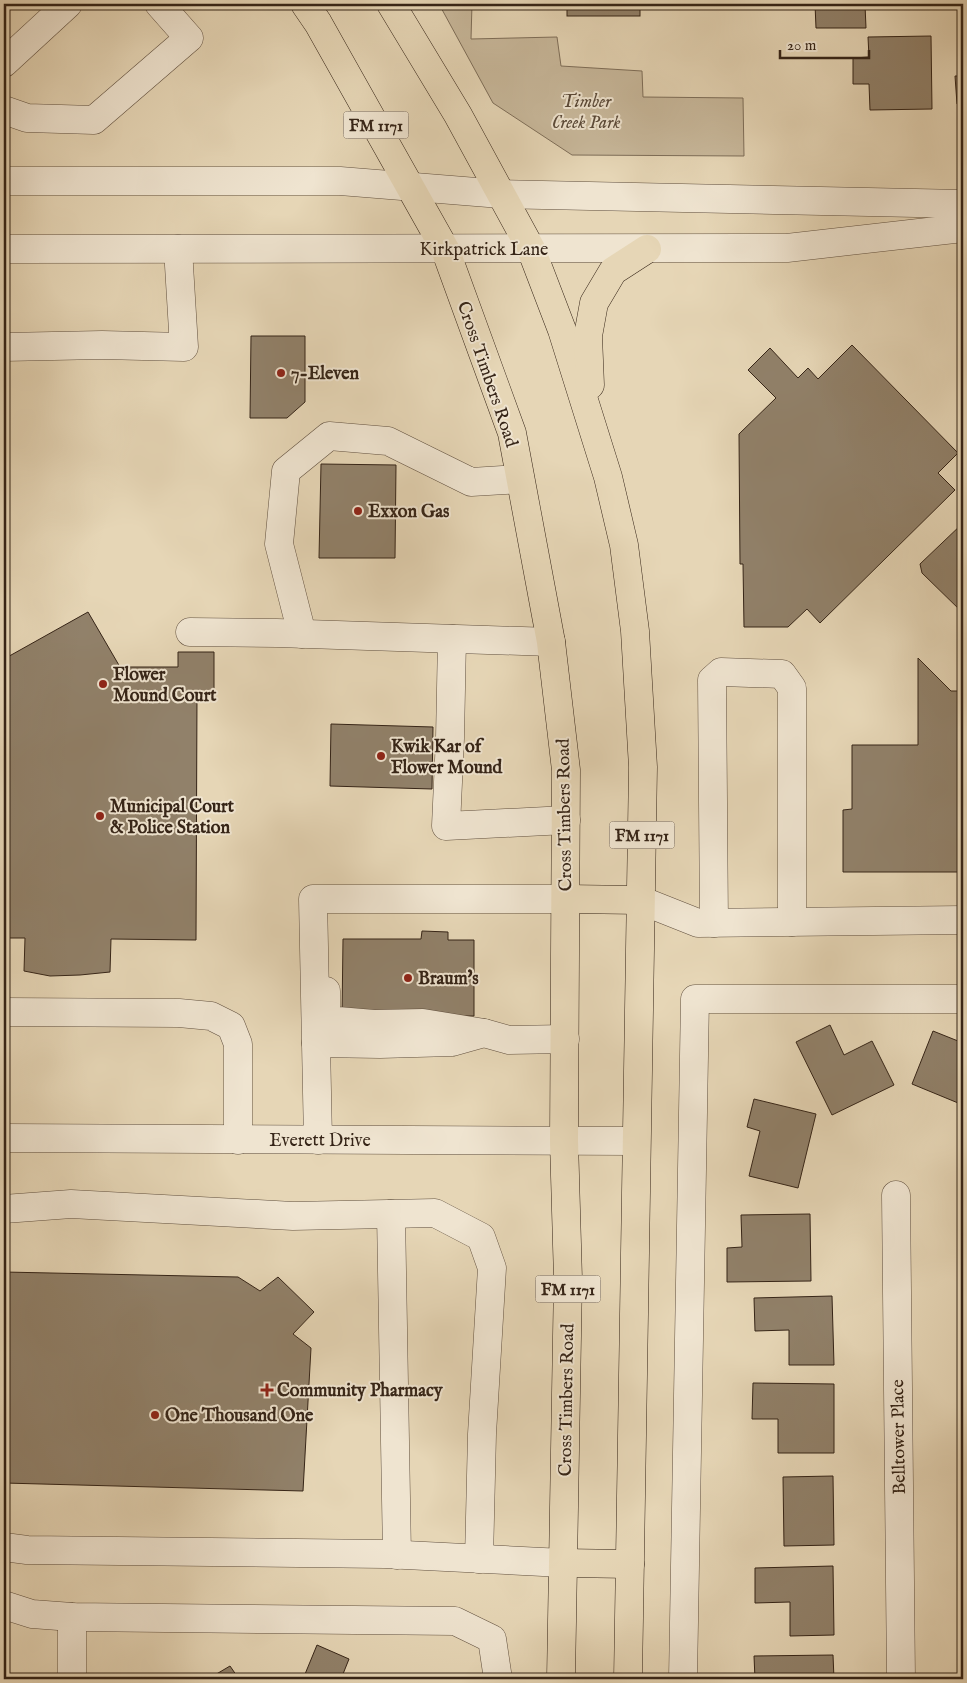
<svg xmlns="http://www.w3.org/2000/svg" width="967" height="1683" viewBox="0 0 967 1683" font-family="'IM FELL English',serif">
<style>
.green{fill:#c8b89b;stroke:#7e6e59}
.building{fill:#91816a;stroke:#352417}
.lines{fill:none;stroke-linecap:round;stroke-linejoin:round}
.minor-casing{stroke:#61503f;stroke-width:29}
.major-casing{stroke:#352417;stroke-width:29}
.minor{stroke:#efe4d0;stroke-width:28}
.major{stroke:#e6d6b6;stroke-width:28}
.poi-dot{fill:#8f2418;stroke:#efe4d0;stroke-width:2}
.labels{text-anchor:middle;stroke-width:4;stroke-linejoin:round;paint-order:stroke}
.shield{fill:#efe4d0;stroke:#6d5e4e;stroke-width:1}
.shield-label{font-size:16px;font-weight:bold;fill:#352417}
.park-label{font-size:18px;font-style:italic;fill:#5a4938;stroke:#efe4d0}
.street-label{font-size:18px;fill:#352417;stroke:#efe4d0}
.poi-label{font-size:18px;font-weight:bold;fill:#352417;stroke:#efe4d0;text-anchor:start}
</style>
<rect width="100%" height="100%" fill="#e6d6b6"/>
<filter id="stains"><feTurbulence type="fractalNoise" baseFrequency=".004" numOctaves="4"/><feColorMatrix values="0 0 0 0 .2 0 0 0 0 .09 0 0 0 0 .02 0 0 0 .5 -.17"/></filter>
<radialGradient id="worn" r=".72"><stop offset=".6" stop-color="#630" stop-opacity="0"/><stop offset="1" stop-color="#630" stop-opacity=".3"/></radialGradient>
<path class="green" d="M 439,4 L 472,4 L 471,39 L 557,37 L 561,66 L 642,71 L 643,97 L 743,98 L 744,156 L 572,155 L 493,103 Z"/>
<g class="building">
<rect x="567" y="4" width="73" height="12"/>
<path d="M 815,4 L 877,4 L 877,5 L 865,5 L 866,28 L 816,28 Z"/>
<path d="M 931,36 L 932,109 L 870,110 L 869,84 L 853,84 L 853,58 L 869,57 L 868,37 Z"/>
<path d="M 955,76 L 963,76 L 963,103 L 957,104 Z"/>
<path d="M 251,336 L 305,336 L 305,402 L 287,418 L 250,418 Z"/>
<path d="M 852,345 L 958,453 L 938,473 L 955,490 L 820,623 L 807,609 L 788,627 L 744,627 L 743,564 L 740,564 L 739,434 L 776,398 L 748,370 L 770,348 L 798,378 L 808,368 L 818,379 Z"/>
<path d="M 321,464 L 396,465 L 395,558 L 319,558 Z"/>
<path d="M 963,523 L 963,613 L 922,573 L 920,564 Z"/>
<path d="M 88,612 L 120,667 L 178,667 L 178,652 L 214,652 L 214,693 L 197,693 L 196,940 L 111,939 L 110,972 L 80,975 L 50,976 L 24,971 L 25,938 L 4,938 L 4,659 Z"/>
<path d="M 918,658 L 951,691 L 963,691 L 963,872 L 843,872 L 843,810 L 852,809 L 852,745 L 918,745 Z"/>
<path d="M 331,724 L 433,727 L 432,789 L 330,786 Z"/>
<path d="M 422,931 L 448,932 L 448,940 L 474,940 L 474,1016 L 342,1016 L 343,939 L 421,939 Z"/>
<path d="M 830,1025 L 844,1055 L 872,1041 L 894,1085 L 832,1115 L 796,1042 Z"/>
<path d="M 933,1031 L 963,1043 L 963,1041 L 963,1105 L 912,1084 Z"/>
<path d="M 754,1099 L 816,1114 L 798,1188 L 749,1176 L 760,1131 L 747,1127 Z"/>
<path d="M 810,1214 L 811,1281 L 727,1282 L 727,1248 L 742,1247 L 741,1215 Z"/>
<path d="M 4,1272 L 238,1277 L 260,1291 L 278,1277 L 314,1312 L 293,1334 L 311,1348 L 303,1491 L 4,1483 Z"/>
<path d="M 832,1296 L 834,1365 L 789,1365 L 789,1330 L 755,1331 L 754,1298 Z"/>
<path d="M 753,1383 L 834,1384 L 834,1453 L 778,1453 L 778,1419 L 752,1419 Z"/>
<path d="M 833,1476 L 834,1545 L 784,1546 L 783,1477 Z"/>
<path d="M 833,1566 L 834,1635 L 790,1636 L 790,1602 L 755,1603 L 755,1568 Z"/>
<path d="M 317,1645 L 349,1659 L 341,1679 L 303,1679 Z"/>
<path d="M 833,1655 L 834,1679 L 755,1679 L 754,1656 Z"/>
<path d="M 230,1666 L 239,1679 L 208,1679 Z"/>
</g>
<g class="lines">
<defs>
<g id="minor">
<path d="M 4,63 L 68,4"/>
<path d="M 4,110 L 27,118 L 94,120 L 189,38 L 159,4"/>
<path d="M 4,181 L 340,181 L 501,194 L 963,204"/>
<path d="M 4,249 L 787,248 L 963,228"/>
<path d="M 4,347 L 102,345 L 184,347 L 178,249"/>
<path d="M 190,632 L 277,633 L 551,642"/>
<path d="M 302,634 L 279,544 L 286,471 L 329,436 L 388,441 L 471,482 L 520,479"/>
<path d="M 452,639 L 450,738 L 446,826 L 566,820"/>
<path d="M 640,900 L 698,923 L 963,920"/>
<path d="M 714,923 L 712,680 L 721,672 L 782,674 L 792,688 L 792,922"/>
<path d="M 326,991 L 326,1020 L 374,1024 L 423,1023 L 484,1033"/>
<path d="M 4,1012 L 179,1013 L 211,1016 L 231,1026 L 238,1044 L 238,1140"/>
<path d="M 316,1043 L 380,1044 L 452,1042 L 484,1033 L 509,1040 L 565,1039"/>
<path d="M 4,1138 L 636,1141"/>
<path d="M 318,1140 L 313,899 L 566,899"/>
<path d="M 896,1195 L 901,1679"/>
<path d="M 4,1209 L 71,1204 L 293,1216 L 435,1213 L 481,1237 L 492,1268 L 482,1434 L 479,1559"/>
<path d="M 391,1214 L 397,1555"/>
<path d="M 4,1547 L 27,1550 L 385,1554 L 563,1563"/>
<path d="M 4,1605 L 32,1614 L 72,1617 L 455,1621 L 492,1639 L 498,1679"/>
<path d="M 72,1679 L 72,1617"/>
<path d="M 683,1679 L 695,999 L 963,999"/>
</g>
<g id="major">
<path d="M 305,4 L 318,23 L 445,249 L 512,433 L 551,642 L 566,770 L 564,1141 L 568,1279 L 561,1679"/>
<path d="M 391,4 L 458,115 L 531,249 L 562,330 L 608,477 L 624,545 L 635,631 L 643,767 L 628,1679"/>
<path d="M 590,385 L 588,336 L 594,303 L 613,271 L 647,249"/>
<path d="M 566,899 L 640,900"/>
<path d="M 563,1563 L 630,1564"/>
</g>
</defs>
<use href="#minor" class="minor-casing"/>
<use href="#major" class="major-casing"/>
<use href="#minor" class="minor"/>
<use href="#major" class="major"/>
</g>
<g class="poi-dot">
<circle cx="281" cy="373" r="5"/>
<circle cx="358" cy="511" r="5"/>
<circle cx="103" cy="684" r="5"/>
<circle cx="381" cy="756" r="5"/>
<circle cx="100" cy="816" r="5"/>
<circle cx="408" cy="978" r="5"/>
<path d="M264.5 1382.5h5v5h5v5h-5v5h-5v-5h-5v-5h5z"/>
<circle cx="155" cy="1415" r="5"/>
</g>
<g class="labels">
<g class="shield">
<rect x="343.5" y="111.5" width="65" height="27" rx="4"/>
<rect x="609.5" y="821.5" width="65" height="27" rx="4"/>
<rect x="535.5" y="1275.5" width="65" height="27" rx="4"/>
</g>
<g class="shield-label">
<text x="376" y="131">FM 1171</text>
<text x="642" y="841">FM 1171</text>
<text x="568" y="1295">FM 1171</text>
</g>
<g class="park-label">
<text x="586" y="107">Timber<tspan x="586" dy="21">Creek Park</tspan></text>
</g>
<g class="street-label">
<text x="484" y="255">Kirkpatrick Lane</text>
<text transform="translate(488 374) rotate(71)" y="6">Cross Timbers Road</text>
<text transform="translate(564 815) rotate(-91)" y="6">Cross Timbers Road</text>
<text x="320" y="1146">Everett Drive</text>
<text transform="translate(566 1400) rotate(-89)" y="6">Cross Timbers Road</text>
<text transform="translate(898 1437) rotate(-91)" y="6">Belltower Place</text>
</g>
<g class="poi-label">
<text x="291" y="379">7-Eleven</text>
<text x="368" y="517">Exxon Gas</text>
<text x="113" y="680">Flower<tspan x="113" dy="21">Mound Court</tspan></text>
<text x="391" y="752">Kwik Kar of<tspan x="391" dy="21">Flower Mound</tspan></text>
<text x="110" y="812">Municipal Court<tspan x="110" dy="21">&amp; Police Station</tspan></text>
<text x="418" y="984">Braum's</text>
<text x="277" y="1396">Community Pharmacy</text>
<text x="165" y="1421">One Thousand One</text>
</g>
</g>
<rect width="967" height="1683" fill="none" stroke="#e6d6b6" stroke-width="20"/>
<rect x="5" y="5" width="957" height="1673" fill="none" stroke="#352417" stroke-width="2.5"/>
<rect x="10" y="10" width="947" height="1663" fill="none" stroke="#352417"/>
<path d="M780 50v8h89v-8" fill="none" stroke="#352417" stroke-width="2.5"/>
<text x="787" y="50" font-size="15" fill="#352417" stroke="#efe4d0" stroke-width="4" paint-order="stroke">20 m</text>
<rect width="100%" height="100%" filter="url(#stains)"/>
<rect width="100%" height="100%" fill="url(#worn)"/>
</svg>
